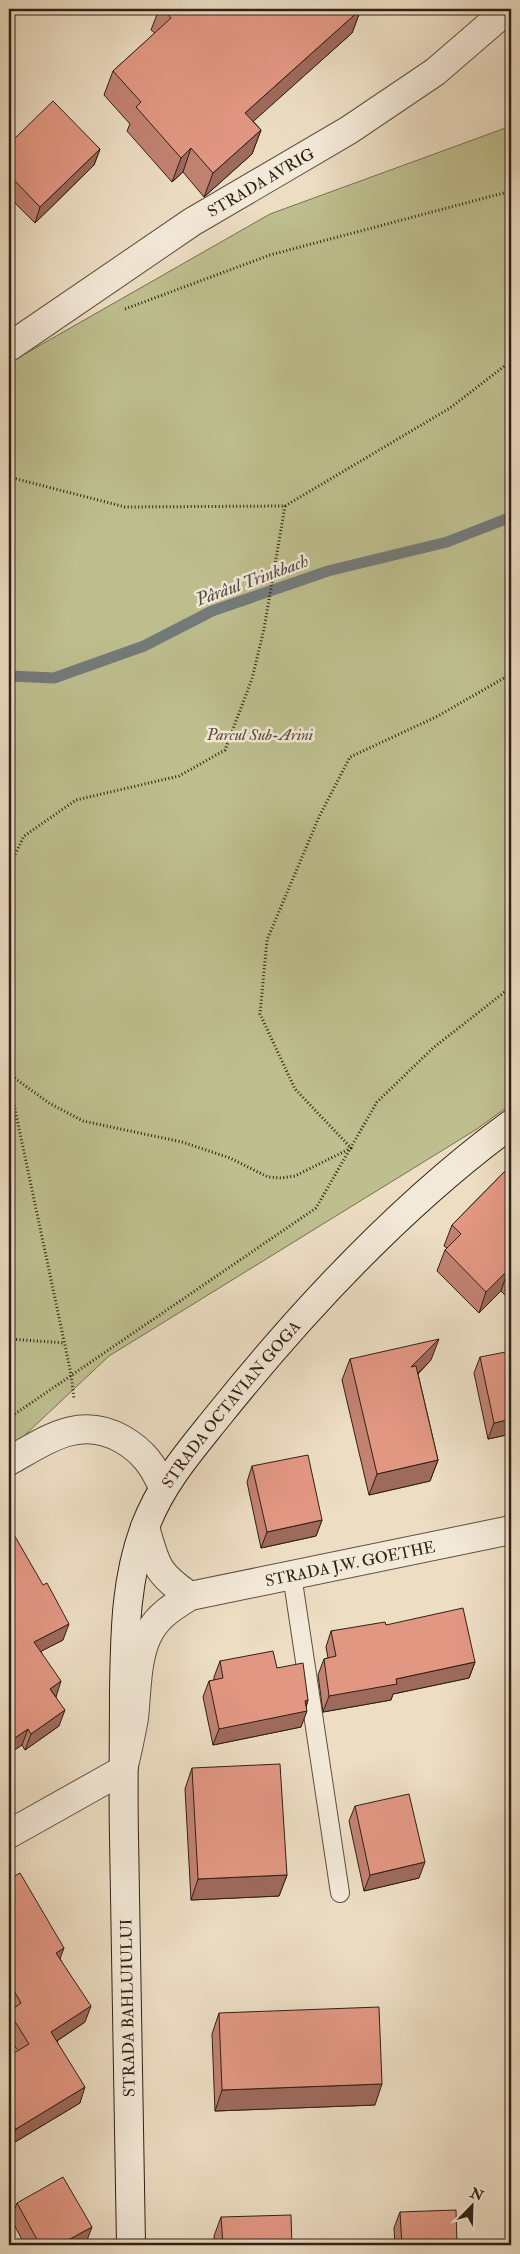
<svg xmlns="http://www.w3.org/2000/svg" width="520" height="2254" viewBox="0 0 520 2254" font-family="'IM FELL Double Pica',serif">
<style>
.green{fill:#bebf8f;stroke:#777052}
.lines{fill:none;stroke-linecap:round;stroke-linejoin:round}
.stream{stroke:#737b7b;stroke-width:11}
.lane-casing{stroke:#5f4f40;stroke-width:20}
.street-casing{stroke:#5f4f40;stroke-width:30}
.secondary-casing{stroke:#302015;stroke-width:30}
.path{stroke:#302015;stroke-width:3;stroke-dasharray:1 2.5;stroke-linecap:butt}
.lane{stroke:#f3e9d8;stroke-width:18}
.street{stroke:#f3e9d8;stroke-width:28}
.secondary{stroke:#f3e9d8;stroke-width:28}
.wall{fill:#c28271;stroke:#302015}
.shaded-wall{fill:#9e6a5c;stroke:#302015}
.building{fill:#e29783;stroke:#302015}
.labels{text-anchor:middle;stroke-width:5;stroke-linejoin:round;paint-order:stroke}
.street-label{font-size:16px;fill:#302015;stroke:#f3e9d8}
.park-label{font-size:16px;font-style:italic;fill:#5b503a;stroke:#f3e9d8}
.water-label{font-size:18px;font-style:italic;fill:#514e48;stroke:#f3e9d8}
</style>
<rect width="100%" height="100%" fill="#ecddc3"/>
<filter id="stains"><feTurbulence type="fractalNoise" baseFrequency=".004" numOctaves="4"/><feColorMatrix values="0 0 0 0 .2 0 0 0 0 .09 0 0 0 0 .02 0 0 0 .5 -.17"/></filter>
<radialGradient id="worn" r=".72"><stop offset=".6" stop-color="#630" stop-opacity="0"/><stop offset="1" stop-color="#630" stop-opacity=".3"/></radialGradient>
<path class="green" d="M 511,126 L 511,1104 L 477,1129 L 109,1356 L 9,1450 L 9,363 L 270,214 Z"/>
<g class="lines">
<path class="stream" d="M 9,676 L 54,678 L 144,646 L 212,611 L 328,571 L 447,542 L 511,517"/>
<defs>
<path id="lane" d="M 292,1575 L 340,1893"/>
<g id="street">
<path id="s1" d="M 9,347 L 192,222 L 349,130 L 435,72 L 508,9"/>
<path d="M 9,1461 C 47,1440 79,1415 122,1439 C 143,1451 154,1466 163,1488"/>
<path d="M 145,1527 C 156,1565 156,1573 190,1596"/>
<path id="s2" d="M 9,1834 L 123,1770 C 127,1753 131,1735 134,1718 C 137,1691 136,1655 150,1631 C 159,1615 174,1606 190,1596 L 511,1530"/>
</g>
<g id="secondary">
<path id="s3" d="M 131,2245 C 129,2109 126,1973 124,1837 C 123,1788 124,1739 124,1691 C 125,1635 125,1580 145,1527 C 161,1484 190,1451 218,1416 C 303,1310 402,1204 511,1124"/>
</g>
</defs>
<use href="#lane" class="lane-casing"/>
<use href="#street" class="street-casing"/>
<use href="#secondary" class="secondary-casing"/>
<g class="path">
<path d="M 125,309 L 270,255 L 511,191"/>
<path d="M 9,477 L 125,507 L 285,506 L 450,408 L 511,361"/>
<path d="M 9,867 L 24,836 L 76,800 L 179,776 L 225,750 L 252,679 L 264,629 L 285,506"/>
<path d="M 9,1074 L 49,1103 L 83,1121 L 182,1142 L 230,1158 L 268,1177 L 281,1178 L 295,1176 L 351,1148 L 295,1089 L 260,1014 L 267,940 L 319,817 L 350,757 L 438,716 L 511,674"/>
<path d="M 9,1081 L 71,1374 L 74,1399"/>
<path d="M 9,1339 L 64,1343"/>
<path d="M 9,1418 L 316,1208 L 377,1102 L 433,1048 L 511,987"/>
</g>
<use href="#lane" class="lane"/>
<use href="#street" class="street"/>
<use href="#secondary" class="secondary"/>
</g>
<g class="wall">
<path d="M 159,9 L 361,9 L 352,33 L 253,121 L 261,130 L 252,154 L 204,197 L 183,172 L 172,182 L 127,131 L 130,124 L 104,95 L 113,71 L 155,33 L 151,30 Z"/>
<path d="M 9,144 L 100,149 L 94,165 L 35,223 L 9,197 Z"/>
<path d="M 511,1165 L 511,1301 L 501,1291 L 479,1313 L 437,1271 L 445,1250 L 447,1248 L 444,1246 L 452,1225 Z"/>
<path d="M 480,1357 L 511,1434 L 488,1439 L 474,1373 Z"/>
<path d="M 350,1359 L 431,1360 L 418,1374 L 438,1460 L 430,1481 L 369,1495 L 342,1380 Z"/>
<path d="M 252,1466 L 322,1520 L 316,1536 L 261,1548 L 247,1482 Z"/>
<path d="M 9,1526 L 63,1640 L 41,1651 L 56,1697 L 59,1726 L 25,1750 L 22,1745 Z"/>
<path d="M 386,1625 L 475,1662 L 469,1678 L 393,1694 L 391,1700 L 323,1712 L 318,1675 L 324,1659 L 328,1658 L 326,1647 L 331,1631 Z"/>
<path d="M 220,1661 L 277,1668 L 308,1700 L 301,1727 L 213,1745 L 203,1697 L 209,1681 L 214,1680 L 214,1677 Z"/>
<path d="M 192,1768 L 287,1875 L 279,1896 L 191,1900 L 185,1789 Z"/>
<path d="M 355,1806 L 419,1878 L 364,1891 L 349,1821 Z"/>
<path d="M 9,1879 L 60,1958 L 85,2022 L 57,2041 L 80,2103 L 10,2145 L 9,2143 L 9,2056 L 18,2051 L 9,2037 L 9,2011 L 10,2010 L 9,2007 Z"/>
<path d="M 219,2013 L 375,2105 L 215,2111 L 212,2034 Z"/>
<path d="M 17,2203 L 86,2243 L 82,2245 L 25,2245 L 11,2219 Z"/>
<path d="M 400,2212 L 457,2245 L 395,2245 L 394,2228 Z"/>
<path d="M 221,2217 L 292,2245 L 215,2245 L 214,2236 Z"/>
</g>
<g class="shaded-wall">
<path d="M 361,9 L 352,33 L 236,137 L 245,113 Z"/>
<path d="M 261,130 L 252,154 L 204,197 L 213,173 Z"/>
<path d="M 191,148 L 183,172 L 172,182 L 181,158 Z"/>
<path d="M 100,149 L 94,165 L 35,223 L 40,207 Z"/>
<path d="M 508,1270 L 501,1291 L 479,1313 L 486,1292 Z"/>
<path d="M 439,1339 L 431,1360 L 403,1388 L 411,1367 Z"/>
<path d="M 511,1419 L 511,1434 L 488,1439 L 494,1423 Z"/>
<path d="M 438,1460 L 430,1481 L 369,1495 L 377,1474 Z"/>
<path d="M 322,1520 L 316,1536 L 261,1548 L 267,1532 Z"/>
<path d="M 69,1624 L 63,1640 L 28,1658 L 34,1642 Z"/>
<path d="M 475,1662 L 469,1678 L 393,1694 L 391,1700 L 323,1712 L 329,1696 L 396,1679 Z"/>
<path d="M 61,1681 L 56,1697 L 50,1689 Z"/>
<path d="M 308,1700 L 304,1711 L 307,1711 L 301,1727 L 213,1745 L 219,1729 Z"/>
<path d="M 65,1710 L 59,1726 L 25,1750 L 31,1734 Z"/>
<path d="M 28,1729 L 22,1745 L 9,1754 L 9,1742 Z"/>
<path d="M 425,1862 L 419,1878 L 364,1891 L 370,1875 Z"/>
<path d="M 287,1875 L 279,1896 L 191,1900 L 198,1879 Z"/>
<path d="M 64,1948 L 58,1964 L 56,1953 Z"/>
<path d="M 91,2006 L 85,2022 L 46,2048 L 51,2032 Z"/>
<path d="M 382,2084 L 375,2105 L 215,2111 L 222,2090 Z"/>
<path d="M 85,2087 L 80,2103 L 10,2145 L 16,2129 Z"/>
<path d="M 92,2227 L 86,2243 L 82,2245 L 59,2245 Z"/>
</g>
<g class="building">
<path d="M 163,9 L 361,9 L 245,113 L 261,130 L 213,173 L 191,148 L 181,158 L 136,107 L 141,102 L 113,71 L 171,18 Z"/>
<path d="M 53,101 L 100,149 L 40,207 L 9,175 L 9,144 Z"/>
<path d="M 511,1165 L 511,1273 L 508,1270 L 486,1292 L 445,1250 L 461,1234 L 452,1225 Z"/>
<path d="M 439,1339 L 411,1367 L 416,1366 L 438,1460 L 377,1474 L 350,1359 Z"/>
<path d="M 511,1351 L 511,1419 L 494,1423 L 480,1357 Z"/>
<path d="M 308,1455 L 322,1520 L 267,1532 L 252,1466 Z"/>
<path d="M 9,1526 L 43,1585 L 47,1583 L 69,1624 L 34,1642 L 61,1681 L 50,1689 L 65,1710 L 31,1734 L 28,1729 L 9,1742 Z"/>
<path d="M 463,1608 L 475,1662 L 396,1679 L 397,1684 L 329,1696 L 324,1659 L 336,1656 L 331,1631 L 385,1622 L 386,1625 Z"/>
<path d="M 273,1651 L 277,1668 L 303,1663 L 308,1700 L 305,1701 L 307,1711 L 219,1729 L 209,1681 L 223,1678 L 220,1661 Z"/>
<path d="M 280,1764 L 287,1875 L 198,1879 L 192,1768 Z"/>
<path d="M 409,1794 L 425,1862 L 370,1875 L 355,1806 Z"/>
<path d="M 20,1873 L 64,1948 L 56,1953 L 91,2006 L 51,2032 L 85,2087 L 16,2129 L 9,2118 L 9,2056 L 29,2044 L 9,2012 L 21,2003 L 9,1982 L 9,1879 Z"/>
<path d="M 379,2007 L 382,2084 L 222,2090 L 219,2013 Z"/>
<path d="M 63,2177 L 92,2227 L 59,2245 L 40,2245 L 17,2203 Z"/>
<path d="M 456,2210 L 457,2245 L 402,2245 L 400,2212 Z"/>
<path d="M 291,2215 L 292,2245 L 223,2245 L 221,2217 Z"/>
</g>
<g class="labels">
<g class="street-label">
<text dy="6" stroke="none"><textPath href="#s1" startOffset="301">STRADA AVRIG</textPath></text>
<text dy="6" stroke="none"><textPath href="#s3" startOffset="871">STRADA OCTAVIAN GOGA</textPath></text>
<text dy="6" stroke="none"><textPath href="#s2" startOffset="490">STRADA J.W. GOETHE</textPath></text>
<text transform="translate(127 2008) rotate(-91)" y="6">STRADA BAHLUIULUI</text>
</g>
<g class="park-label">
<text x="260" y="740">Parcul Sub-Arini</text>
</g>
<g class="water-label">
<text transform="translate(252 580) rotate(-20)" y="6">Pârâul Trinkbach</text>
</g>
</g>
<rect width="520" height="2254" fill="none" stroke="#ecddc3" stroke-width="30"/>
<rect x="10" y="10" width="500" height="2234" fill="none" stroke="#302015" stroke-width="2.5"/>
<rect x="15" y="15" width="490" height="2224" fill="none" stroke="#302015"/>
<g transform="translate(472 2206) rotate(23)" stroke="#f3e9d8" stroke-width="4" paint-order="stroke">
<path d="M0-4L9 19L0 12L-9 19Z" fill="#302015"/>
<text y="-8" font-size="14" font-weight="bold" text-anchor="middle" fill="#302015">N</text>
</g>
<rect width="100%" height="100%" filter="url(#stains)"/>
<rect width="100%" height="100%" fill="url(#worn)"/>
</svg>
